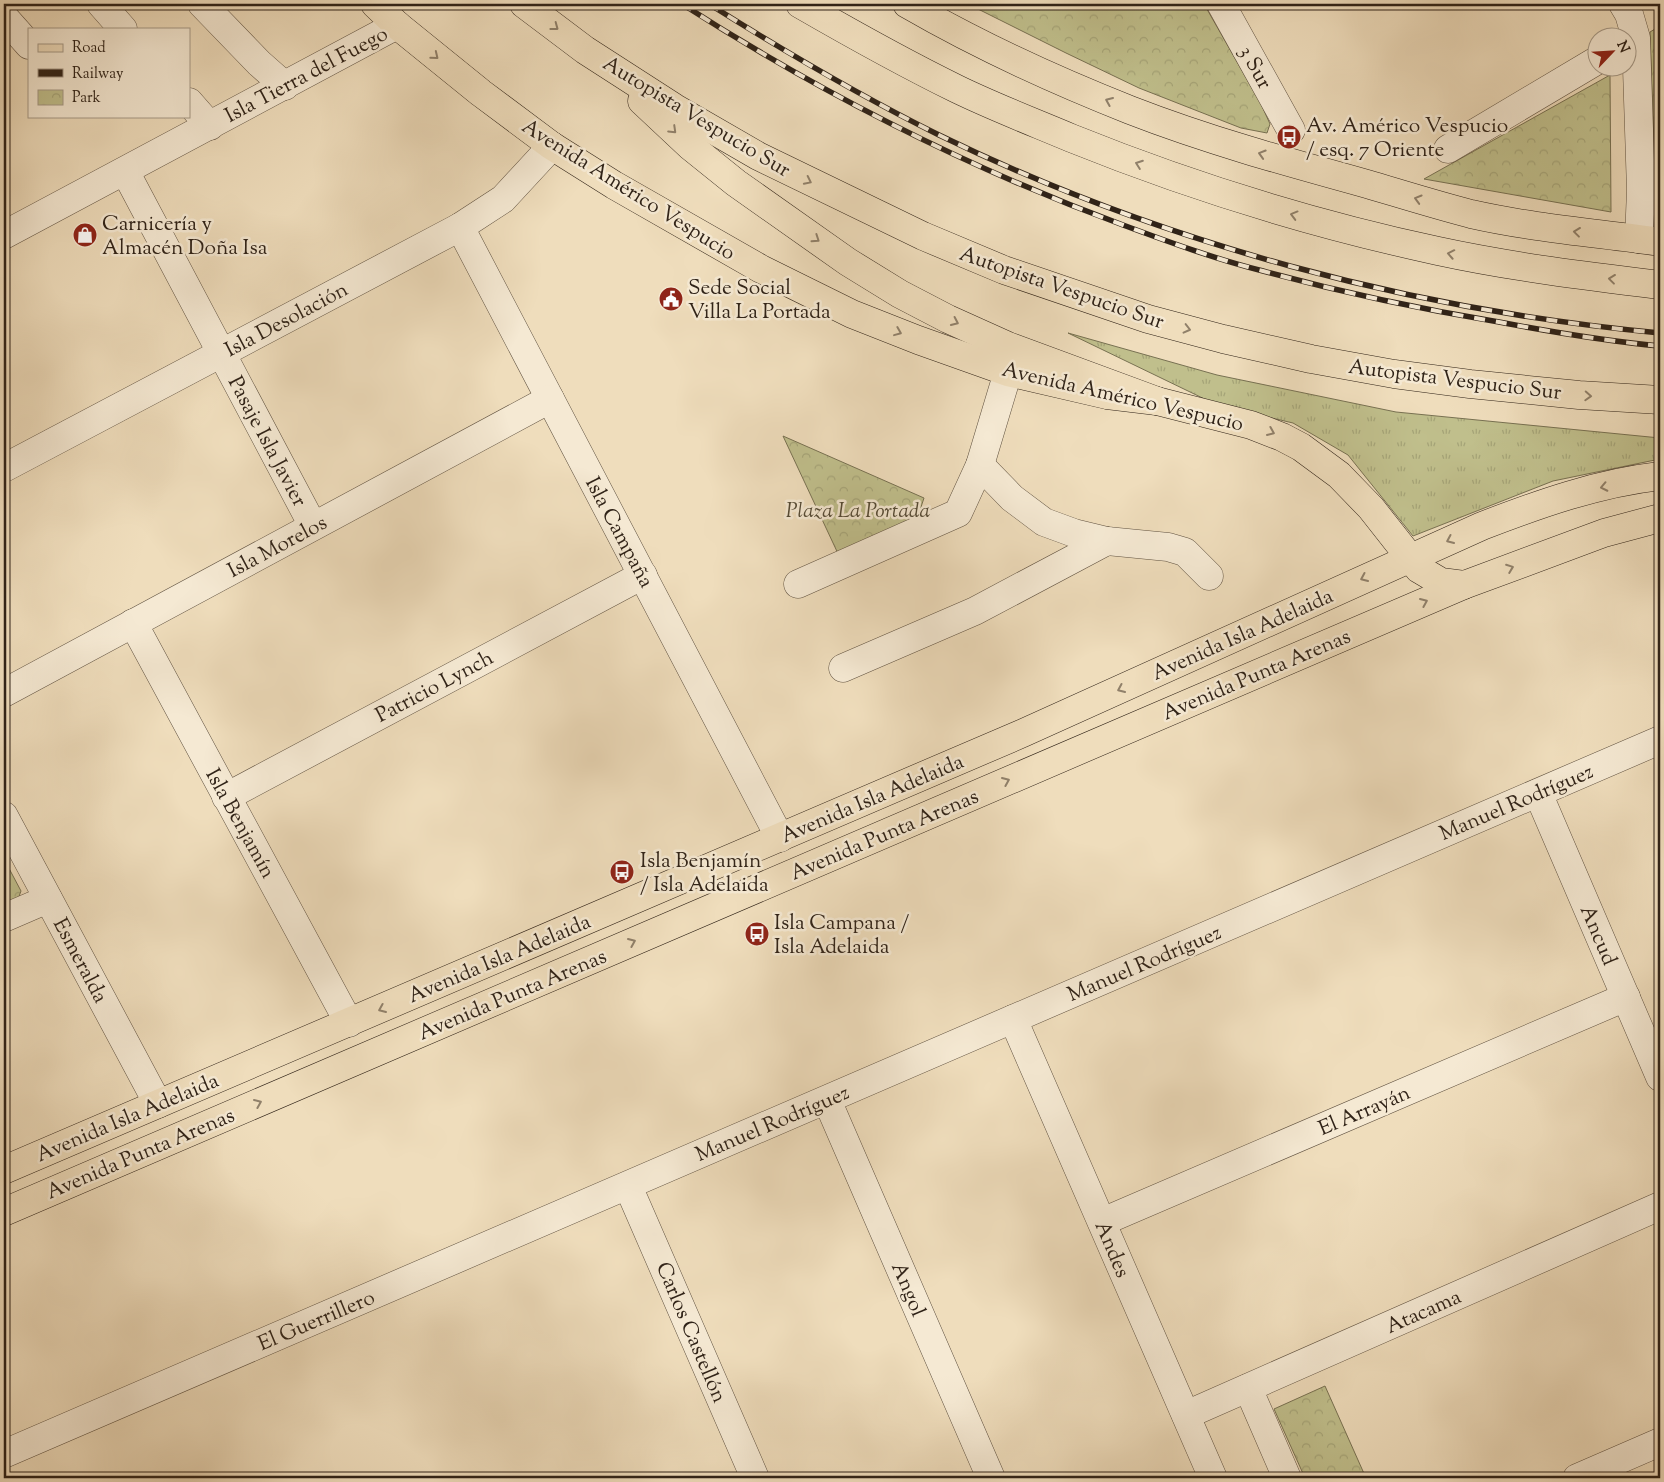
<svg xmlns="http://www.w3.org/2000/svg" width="1664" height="1482" viewBox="0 0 1664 1482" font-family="'Sorts Mill Goudy',serif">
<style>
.grass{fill:url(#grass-tufts);stroke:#787152}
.park{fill:url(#park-crowns);stroke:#787152}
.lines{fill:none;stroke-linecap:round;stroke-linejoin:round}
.minor-casing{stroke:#605241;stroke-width:29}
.major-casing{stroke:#302318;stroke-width:29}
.highway-casing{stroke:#302318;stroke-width:29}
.minor{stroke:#f5e9d3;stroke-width:28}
.major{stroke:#efddbc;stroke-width:28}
.highway{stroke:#efddbc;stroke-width:28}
.rail-casing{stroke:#302318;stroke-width:5.5}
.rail{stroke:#f5e9d3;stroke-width:4;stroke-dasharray:11;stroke-linecap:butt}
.oneway{stroke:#90806a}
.labels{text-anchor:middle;stroke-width:5;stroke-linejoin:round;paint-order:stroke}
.street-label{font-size:21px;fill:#302318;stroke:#f5e9d3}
.poi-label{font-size:21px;fill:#302318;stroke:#f5e9d3;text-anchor:start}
.park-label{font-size:21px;font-style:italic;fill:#544a35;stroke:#f5e9d3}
</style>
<defs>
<pattern id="grass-tufts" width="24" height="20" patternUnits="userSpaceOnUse" patternTransform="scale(1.25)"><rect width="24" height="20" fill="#c0bf8c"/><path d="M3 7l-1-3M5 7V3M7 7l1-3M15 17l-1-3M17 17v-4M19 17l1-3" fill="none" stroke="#a5a478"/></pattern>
<pattern id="park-crowns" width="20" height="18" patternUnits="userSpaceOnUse" patternTransform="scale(1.25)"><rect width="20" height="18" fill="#c0bf8c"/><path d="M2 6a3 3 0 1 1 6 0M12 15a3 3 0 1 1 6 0" fill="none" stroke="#a5a478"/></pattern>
</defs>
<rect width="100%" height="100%" fill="#efddbc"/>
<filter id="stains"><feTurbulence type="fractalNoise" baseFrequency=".004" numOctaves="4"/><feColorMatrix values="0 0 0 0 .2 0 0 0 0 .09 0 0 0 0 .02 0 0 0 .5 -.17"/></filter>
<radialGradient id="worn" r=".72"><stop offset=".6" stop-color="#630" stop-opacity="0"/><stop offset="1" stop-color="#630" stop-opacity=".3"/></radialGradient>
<path class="grass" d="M 1068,333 L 1217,375 L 1396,412 L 1660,438 L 1660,459 L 1553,481 L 1413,536 L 1348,455 L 1293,423 L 1217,405 Z"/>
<g class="park">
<path d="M 968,4 L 1204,4 L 1261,104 L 1270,124 L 1267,133 L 1241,128 L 1139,88 L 1066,53 Z"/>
<path d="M 1660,26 L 1660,217 L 1656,213 L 1650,32 Z"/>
<path d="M 1610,75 L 1611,212 L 1424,179 Z"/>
<path d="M 783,436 L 924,498 L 915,525 L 841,560 Z"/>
<path d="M 4,859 L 21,891 L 15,907 L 4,912 Z"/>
<path d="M 1325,1386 L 1366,1478 L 1305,1478 L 1274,1409 Z"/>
</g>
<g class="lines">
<defs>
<g id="minor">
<path d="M 101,4 L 123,29"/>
<path d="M 202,4 L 259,63 L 285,86"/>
<path d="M 1221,4 L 1291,130"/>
<path d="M 1623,4 L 1629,14 L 1636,38 L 1641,190 L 1639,239"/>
<path d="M 4,17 L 29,45"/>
<path d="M 189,102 L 210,126"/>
<path d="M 1448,149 L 1596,61"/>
<path d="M 125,171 L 313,526"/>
<path d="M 460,227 L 780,838"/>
<path d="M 4,235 L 397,25"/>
<path d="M 980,465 L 1012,498 L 1044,522 L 1074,533 L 1107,541 L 1168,547 L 1185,552 L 1209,576"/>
<path d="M 4,468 L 460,227 L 503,199 L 552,146"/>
<path d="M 798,584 L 958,513 L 980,465 L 1008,372"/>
<path d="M 133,623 L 349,1023"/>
<path d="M 843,668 L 975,611 L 1107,541"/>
<path d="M 4,693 L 550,399"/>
<path d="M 1538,793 L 1660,1077"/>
<path d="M 226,797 L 643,575"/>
<path d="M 4,816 L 158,1104"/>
<path d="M 4,918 L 48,899"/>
<path d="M 1013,1019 L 1213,1478"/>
<path d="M 827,1100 L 991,1478"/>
<path d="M 628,1186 L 755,1478"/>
<path d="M 1102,1222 L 1626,997"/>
<path d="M 1248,1388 L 1287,1478"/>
<path d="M 1186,1415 L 1660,1206"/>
<path d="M 4,1454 L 1660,740"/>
<path d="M 1577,1478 L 1660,1442"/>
</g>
<g id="major">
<path d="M 375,4 L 397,25 L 481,93 L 552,146 L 614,185 L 761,269 L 852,314 L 918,340 L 1008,372 L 1107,395 L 1157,401 L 1251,425 L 1282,437 L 1301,447 L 1339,475 L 1371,508 L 1419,569 L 1441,582 L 1464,585"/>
<path d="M 907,4 C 978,45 1054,80 1130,110 C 1207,140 1287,162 1367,184 C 1401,194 1436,205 1471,214 C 1533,228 1597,233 1660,242"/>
<path d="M 4,1170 L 1023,733 L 1482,526 C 1539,504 1598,483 1660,476"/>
<path d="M 4,1212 L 1464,585 L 1604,533 L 1660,518"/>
</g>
<g id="highway">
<path d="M 524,4 L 585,50 L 675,108 L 758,156 L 923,236 L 1004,270 L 1148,319 L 1223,339 L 1311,359 L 1394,374 L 1470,384 L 1579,395 L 1660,400"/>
<path d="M 800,4 C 852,34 904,63 957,89 C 994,107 1033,122 1071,138 C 1190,186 1313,224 1438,251 C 1512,267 1586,276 1660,285"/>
<path d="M 642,101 L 690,146 L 736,183 L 848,262 L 900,294 L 948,319 L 1008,346 L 1157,401"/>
</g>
</defs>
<use href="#minor" class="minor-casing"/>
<use href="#major" class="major-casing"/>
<use href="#highway" class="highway-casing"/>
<use href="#minor" class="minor"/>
<use href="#major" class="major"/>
<use href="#highway" class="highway"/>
<defs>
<g id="rail">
<path d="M 682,4 C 821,93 968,168 1123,225 C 1169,242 1215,259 1263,271 C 1340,292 1420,309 1499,322 C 1552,332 1606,341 1660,346"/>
<path d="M 709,4 C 784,51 860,96 939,135 C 1163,244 1413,310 1660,333"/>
</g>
</defs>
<use href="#rail" class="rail-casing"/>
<use href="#rail" class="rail"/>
</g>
<defs><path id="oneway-chevron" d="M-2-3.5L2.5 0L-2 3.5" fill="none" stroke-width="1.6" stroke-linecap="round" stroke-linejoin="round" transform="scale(1.25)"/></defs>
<g class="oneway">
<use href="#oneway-chevron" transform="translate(555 27) rotate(37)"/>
<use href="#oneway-chevron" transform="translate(435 56) rotate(39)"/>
<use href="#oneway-chevron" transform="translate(1109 101) rotate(-157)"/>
<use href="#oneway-chevron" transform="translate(673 130) rotate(44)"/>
<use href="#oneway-chevron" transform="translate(1262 154) rotate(-163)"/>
<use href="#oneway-chevron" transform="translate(1139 164) rotate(-160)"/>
<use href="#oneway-chevron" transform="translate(808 181) rotate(26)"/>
<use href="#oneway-chevron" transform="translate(1418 199) rotate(-164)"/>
<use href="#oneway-chevron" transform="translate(1294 215) rotate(-165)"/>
<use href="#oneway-chevron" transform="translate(1577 232) rotate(-173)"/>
<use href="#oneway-chevron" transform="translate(816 239) rotate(34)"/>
<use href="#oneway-chevron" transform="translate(1451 254) rotate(-169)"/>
<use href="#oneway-chevron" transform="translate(1612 279) rotate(-173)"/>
<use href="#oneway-chevron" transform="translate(955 322) rotate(25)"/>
<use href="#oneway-chevron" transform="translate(1187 329) rotate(14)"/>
<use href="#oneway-chevron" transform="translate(898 332) rotate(22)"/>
<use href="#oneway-chevron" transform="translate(1588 396) rotate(3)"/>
<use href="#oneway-chevron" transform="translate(1271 432) rotate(23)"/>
<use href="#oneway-chevron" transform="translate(1604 487) rotate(168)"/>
<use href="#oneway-chevron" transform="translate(1450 540) rotate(156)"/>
<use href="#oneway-chevron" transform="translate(1510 568) rotate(-21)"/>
<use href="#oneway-chevron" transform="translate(1364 578) rotate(156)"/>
<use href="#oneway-chevron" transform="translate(1424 602) rotate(-23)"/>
<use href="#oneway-chevron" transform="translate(1121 689) rotate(156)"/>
<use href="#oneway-chevron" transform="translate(1006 781) rotate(-23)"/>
<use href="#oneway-chevron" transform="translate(632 942) rotate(-23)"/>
<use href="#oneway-chevron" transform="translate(382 1009) rotate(157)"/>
<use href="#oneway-chevron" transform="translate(258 1103) rotate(-23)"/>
</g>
<defs>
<symbol id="bus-disc" viewBox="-11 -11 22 22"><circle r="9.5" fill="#8f2418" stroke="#f5e9d3"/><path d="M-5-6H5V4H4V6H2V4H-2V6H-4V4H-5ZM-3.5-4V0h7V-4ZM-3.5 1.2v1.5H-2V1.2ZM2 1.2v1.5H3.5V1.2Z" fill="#fff"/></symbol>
<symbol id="shop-disc" viewBox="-11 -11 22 22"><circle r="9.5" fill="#8f2418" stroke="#f5e9d3"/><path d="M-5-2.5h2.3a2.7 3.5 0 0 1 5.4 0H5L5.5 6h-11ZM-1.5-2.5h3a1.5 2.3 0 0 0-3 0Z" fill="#fff"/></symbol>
<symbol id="civic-disc" viewBox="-11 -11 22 22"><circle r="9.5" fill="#8f2418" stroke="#f5e9d3"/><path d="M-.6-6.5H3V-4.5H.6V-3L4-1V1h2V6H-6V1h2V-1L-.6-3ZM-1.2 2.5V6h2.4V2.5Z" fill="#fff"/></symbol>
</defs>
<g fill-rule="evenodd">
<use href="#bus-disc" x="1275" y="123" width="28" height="28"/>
<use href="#shop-disc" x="71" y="221" width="28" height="28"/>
<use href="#civic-disc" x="657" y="285" width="28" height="28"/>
<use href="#bus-disc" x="608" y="858" width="28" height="28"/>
<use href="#bus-disc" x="743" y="920" width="28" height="28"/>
</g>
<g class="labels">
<g class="street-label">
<text transform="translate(1256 67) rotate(61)" y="7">3 Sur</text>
<text transform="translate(306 74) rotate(-28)" y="7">Isla Tierra del Fuego</text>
<text transform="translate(697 116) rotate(31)" y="7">Autopista Vespucio Sur</text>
<text transform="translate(629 189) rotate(32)" y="7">Avenida Américo Vespucio</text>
<text transform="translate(1062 287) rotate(19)" y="7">Autopista Vespucio Sur</text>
<text transform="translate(286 319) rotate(-28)" y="7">Isla Desolación</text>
<text transform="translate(1455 379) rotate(7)" y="7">Autopista Vespucio Sur</text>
<text transform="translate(1123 396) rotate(13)" y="7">Avenida Américo Vespucio</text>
<text transform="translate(268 441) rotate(62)" y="7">Pasaje Isla Javier</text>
<text transform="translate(620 532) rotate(62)" y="7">Isla Campaña</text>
<text transform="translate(277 546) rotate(-28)" y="7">Isla Morelos</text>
<text transform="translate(1242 634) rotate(-24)" y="7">Avenida Isla Adelaida</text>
<text transform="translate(1256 674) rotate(-23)" y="7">Avenida Punta Arenas</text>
<text transform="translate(434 686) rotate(-28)" y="7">Patricio Lynch</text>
<text transform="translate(872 798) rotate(-23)" y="7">Avenida Isla Adelaida</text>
<text transform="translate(1516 802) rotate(-23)" y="7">Manuel Rodríguez</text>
<text transform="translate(241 823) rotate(61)" y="7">Isla Benjamín</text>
<text transform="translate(884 834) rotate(-23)" y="7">Avenida Punta Arenas</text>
<text transform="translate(1599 935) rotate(67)" y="7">Ancud</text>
<text transform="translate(499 958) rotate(-23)" y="7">Avenida Isla Adelaida</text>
<text transform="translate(81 960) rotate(62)" y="7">Esmeralda</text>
<text transform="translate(1144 963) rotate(-23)" y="7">Manuel Rodríguez</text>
<text transform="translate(512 994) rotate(-23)" y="7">Avenida Punta Arenas</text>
<text transform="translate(1364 1110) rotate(-23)" y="7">El Arrayán</text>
<text transform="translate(127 1117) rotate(-23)" y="7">Avenida Isla Adelaida</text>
<text transform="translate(772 1123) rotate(-23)" y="7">Manuel Rodríguez</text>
<text transform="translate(140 1153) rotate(-23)" y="7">Avenida Punta Arenas</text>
<text transform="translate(1113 1249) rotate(67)" y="7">Andes</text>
<text transform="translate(909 1289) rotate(67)" y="7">Angol</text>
<text transform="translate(1423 1311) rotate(-24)" y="7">Atacama</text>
<text transform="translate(316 1320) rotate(-23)" y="7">El Guerrillero</text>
<text transform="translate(692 1332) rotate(67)" y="7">Carlos Castellón</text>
</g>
<g class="poi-label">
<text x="1306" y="132">Av. Américo Vespucio<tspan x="1306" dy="24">/ esq. 7 Oriente</tspan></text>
<text x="102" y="230">Carnicería y<tspan x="102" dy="24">Almacén Doña Isa</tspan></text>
<text x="688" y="294">Sede Social<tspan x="688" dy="24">Villa La Portada</tspan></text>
<text x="640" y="867">Isla Benjamín<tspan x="640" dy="24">/ Isla Adelaida</tspan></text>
<text x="774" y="929">Isla Campana /<tspan x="774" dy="24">Isla Adelaida</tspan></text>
</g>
<g class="park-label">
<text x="858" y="517">Plaza La Portada</text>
</g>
</g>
<rect width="1664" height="1482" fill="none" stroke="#efddbc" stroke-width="20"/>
<rect x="5" y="5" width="1654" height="1472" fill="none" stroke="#302318" stroke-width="2.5"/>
<rect x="10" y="10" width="1644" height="1462" fill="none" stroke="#302318"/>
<rect x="28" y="28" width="162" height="90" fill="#f5e9d3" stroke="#a69a88"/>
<rect x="38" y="44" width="25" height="8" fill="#efddbc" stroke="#a69a88"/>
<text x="72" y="52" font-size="15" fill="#302318">Road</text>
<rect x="38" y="69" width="25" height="8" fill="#302318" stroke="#a69a88"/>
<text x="72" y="78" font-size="15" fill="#302318">Railway</text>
<rect x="38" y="90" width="25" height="15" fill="url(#park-crowns)" stroke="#a69a88"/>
<text x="72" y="102" font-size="15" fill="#302318">Park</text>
<g transform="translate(1612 52) rotate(65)"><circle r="24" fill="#f5e9d3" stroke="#a69a88"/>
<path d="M0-4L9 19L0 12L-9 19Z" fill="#8f2418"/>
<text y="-8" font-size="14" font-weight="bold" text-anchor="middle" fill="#302318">N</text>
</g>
<rect width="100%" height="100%" filter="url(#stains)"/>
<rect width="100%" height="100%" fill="url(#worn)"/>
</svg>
